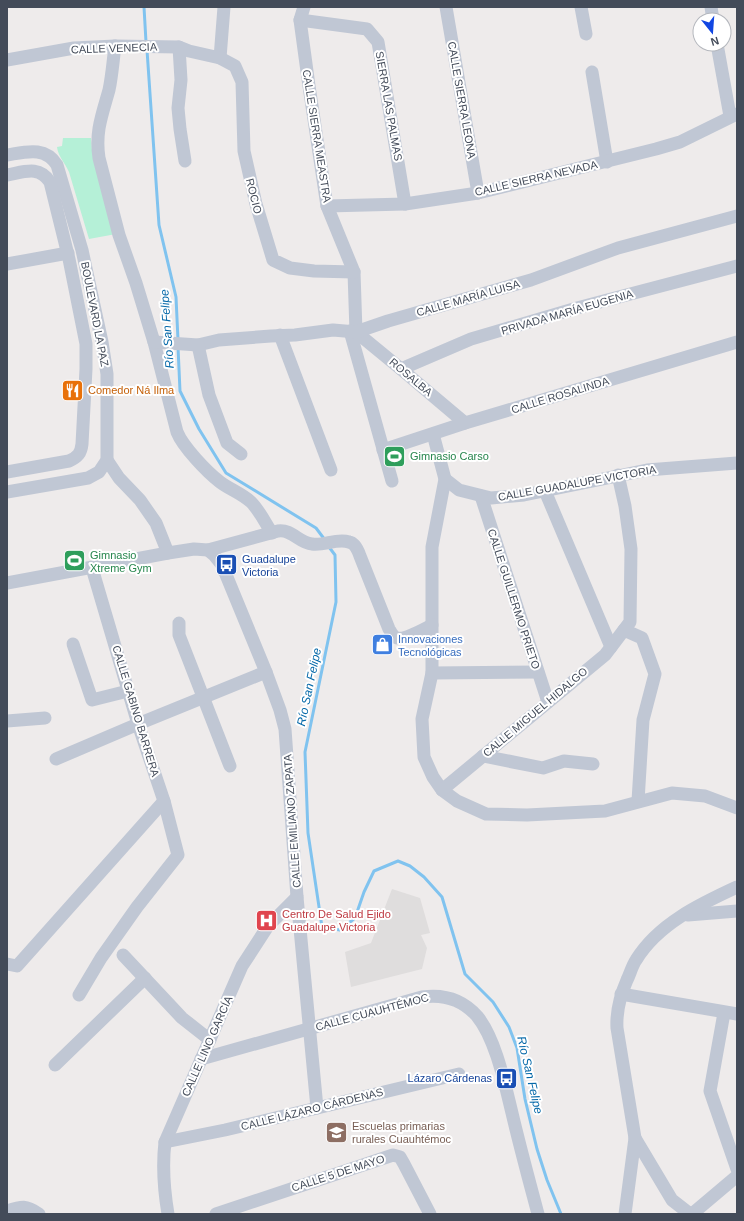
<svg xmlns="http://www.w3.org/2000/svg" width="744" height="1221" viewBox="0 0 744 1221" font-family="Helvetica,sans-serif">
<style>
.education{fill:#dfdddd}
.grass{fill:#b5f0d7}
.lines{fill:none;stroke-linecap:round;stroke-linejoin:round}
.stream{stroke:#80c3ef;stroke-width:3}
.minor{stroke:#c0c7d4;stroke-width:13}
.labels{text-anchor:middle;stroke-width:4;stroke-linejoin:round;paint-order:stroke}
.street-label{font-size:11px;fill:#434b59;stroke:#fff}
.food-label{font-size:11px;fill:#c56008;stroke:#fff;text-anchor:start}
.leisure-label{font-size:11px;fill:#27864d;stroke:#fff;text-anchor:start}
.transit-label{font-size:11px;fill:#164399;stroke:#fff;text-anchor:start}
.shop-label{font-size:11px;fill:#366cbe;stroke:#fff;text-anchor:start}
.health-label{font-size:11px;fill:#be3a42;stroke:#fff;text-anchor:start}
.education-label{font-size:11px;fill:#785e54;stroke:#fff;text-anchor:start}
.water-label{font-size:12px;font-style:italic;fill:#0669a9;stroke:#fff}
</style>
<rect width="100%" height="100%" fill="#eeebeb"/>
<path class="education" d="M 392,889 L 420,898 L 430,933 L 421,935 L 427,948 L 422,969 L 351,987 L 345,952 L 371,943 Z"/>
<path class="grass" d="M 63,138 L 91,138 L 92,150 L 116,234 L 89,239 L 69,172 C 65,163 58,156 57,147 L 62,146 Z"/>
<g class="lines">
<g class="stream">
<path d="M 144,7 L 146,42"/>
<path d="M 147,50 L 159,225 L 176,297 L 178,340"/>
<path d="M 178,347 L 180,391 L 199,429 L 226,473 L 316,528 L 325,540"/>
<path d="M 329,547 L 335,555 L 336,602 L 305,752 L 308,833 L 322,927 L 340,930 L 355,918 L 364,892 L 374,871 L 398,861 L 410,866 L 424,877 L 442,897 L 465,974 L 493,1002 L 509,1027 L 517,1048 L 525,1099 L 537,1149 L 547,1180 L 561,1214"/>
</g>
<g class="minor">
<path d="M 304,7 L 300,20 L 309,86 L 327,206 L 354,272 L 356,332 L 401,369 L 465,423"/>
<path d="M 446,7 L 478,193"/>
<path d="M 581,7 L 586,34"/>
<path d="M 711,7 L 713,20"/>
<path d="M 300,20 L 367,29 L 378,42 L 405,204"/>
<path d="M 717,44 L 730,116"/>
<path d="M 115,46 C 113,61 112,76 109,90 C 102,115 95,132 99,158 L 119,235 L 136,283 L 154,342 L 177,432 C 183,447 207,472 220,482 C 229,489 241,493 251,502 C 260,511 265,523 272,533"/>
<path d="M 179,47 L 181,80 L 178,108 L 180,129 L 185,161"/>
<path d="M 220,58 L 224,7"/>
<path d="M 7,60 L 74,48 L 115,46 L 179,47 L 189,51 L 220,58 L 235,66 L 242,82 L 244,151 L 256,204 L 273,260 L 290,268 L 314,271 L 354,272"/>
<path d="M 592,72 L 607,162"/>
<path d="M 7,155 C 26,152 45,146 57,165 L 82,250 L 102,342 L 107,374 L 107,460 L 99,472 L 88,478 L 7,492"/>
<path d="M 7,175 C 24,172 39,165 50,182 L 69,259 L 86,344 L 86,369 L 82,444 C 81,453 78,457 69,461 L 7,472"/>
<path d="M 327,206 L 405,204 L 478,193 L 656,149 L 680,142 L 737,114"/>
<path d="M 7,264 L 68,253"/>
<path d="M 350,331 L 392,481"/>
<path d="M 280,335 L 331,470"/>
<path d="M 154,342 L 198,345 L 219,340 L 271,336 L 295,335 L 333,330 L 356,332 L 388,321 L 531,280 L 618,248 L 737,216"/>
<path d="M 198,345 L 209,395 L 227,443 L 241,454"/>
<path d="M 401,369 L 471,339 L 577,308 L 737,266"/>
<path d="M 433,434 L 445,479 L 432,547 L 432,673 L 422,719 L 424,757 L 433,777 L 442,790 L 457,801 L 486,814 L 527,815 L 605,811 L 672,793 L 705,796 L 737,808"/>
<path d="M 383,450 L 465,423 L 737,342"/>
<path d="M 107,460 L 119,478 L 140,500 L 156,523 L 168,553"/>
<path d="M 445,479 L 459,490 L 491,498 L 524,495 L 647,470 L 737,463"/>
<path d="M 545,491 L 611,647"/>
<path d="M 481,496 L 548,702"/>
<path d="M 208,550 L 214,555 L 222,565 L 266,672 L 280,710 L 285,729 L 297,897 L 317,1108"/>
<path d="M 7,583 L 168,553 L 194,549 L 208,550 L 278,531 C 292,529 299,543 312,544 C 324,546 337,538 349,542 C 355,543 358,550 360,556 L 389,629 C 391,632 393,637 397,638 C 405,640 424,629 432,625"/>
<path d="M 179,623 L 179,635 L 230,766"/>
<path d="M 624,630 L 642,638 L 655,674 L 643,720 L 638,801"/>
<path d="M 73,644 L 92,700 L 128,691"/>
<path d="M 432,673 L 538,672"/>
<path d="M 7,721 L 45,718"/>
<path d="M 483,756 L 543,768 L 564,761 L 593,764"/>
<path d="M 56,759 L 138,724 L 266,672"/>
<path d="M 442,790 L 605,655 L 630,622 L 631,549 L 625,506 L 618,475"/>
<path d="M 688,915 L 737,911"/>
<path d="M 123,955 L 182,1018 L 210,1040"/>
<path d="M 7,964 L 17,966 L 164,801"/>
<path d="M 621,994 L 737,1014"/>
<path d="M 79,995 L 101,958 L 137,907 L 178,855 L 164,801 L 138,724 L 92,568"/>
<path d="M 724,1013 L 710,1091 L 737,1169"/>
<path d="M 201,1059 L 422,997 C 443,994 462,999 477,1016 C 496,1039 505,1085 512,1113 C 520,1147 529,1180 538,1214"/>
<path d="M 55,1065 L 145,978"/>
<path d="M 635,1138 L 672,1200 L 690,1214"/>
<path d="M 165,1142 L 225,1130 L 459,1074"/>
<path d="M 7,1211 C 22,1206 26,1205 39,1214"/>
<path d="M 168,1214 C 164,1190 162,1167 165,1142 L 242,966 L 268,926 L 297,897"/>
<path d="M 216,1214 L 393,1155 L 400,1157 L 404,1164 L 430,1214"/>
<path d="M 625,1214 L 635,1138 L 617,1028 C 616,1010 620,996 627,980 C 630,974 632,966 636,960 C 658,924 700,904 737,887"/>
<path d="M 692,1214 L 737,1176"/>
</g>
</g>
<defs>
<symbol id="restaurant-square" viewBox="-11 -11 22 22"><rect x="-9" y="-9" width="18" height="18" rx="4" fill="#e8710a" stroke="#fff"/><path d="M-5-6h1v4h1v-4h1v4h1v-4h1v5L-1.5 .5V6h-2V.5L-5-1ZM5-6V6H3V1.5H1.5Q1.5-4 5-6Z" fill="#fff"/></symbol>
<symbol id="stadium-square" viewBox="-11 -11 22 22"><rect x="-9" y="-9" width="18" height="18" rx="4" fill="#2e9e5b" stroke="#fff"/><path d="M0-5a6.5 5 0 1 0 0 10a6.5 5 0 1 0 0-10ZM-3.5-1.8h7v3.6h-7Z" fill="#fff"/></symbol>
<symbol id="bus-square" viewBox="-11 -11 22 22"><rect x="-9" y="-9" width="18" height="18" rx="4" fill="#1a4fb4" stroke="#fff"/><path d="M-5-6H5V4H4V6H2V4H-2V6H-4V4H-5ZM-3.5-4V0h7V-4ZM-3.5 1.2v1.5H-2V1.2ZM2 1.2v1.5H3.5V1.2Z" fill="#fff"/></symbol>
<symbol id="shop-square" viewBox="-11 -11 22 22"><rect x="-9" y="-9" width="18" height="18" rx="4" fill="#3f7fe0" stroke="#fff"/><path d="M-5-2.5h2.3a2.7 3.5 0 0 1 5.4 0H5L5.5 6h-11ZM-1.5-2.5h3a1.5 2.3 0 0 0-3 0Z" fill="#fff"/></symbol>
<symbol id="hospital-square" viewBox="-11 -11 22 22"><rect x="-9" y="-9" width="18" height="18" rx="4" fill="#e0444e" stroke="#fff"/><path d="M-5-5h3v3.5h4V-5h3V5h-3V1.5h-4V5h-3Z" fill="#fff"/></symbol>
<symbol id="school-square" viewBox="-11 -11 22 22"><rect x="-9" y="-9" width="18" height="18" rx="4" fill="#8d6e63" stroke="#fff"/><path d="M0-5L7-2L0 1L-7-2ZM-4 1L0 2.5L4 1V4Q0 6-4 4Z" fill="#fff"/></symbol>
</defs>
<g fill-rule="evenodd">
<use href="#restaurant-square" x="60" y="378" width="25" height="25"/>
<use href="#stadium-square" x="382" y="444" width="25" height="25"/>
<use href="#stadium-square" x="62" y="548" width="25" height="25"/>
<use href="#bus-square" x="214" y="552" width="25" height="25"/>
<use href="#shop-square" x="370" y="632" width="25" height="25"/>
<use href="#hospital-square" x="254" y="908" width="25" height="25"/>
<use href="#bus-square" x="494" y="1066" width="25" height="25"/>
<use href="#school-square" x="324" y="1120" width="25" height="25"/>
</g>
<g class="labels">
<g class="street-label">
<text transform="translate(114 48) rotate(-2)" y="4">CALLE VENECIA</text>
<text transform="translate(462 100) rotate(80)" y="4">CALLE SIERRA LEONA</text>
<text transform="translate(389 106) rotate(80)" y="4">SIERRA LAS PALMAS</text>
<text transform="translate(317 136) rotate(81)" y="4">CALLE SIERRA MEASTRA</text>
<text transform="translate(536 178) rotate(-13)" y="4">CALLE SIERRA NEVADA</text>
<text transform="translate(254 196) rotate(76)" y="4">ROCIO</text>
<text transform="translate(468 298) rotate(-16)" y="4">CALLE MARÍA LUISA</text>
<text transform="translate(567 312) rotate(-16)" y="4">PRIVADA MARÍA EUGENIA</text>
<text transform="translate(95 314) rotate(79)" y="4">BOULEVARD LA PAZ</text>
<text transform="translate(411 377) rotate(40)" y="4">ROSALBA</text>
<text transform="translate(560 395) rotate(-17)" y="4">CALLE ROSALINDA</text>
<text transform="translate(577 483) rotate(-10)" y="4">CALLE GUADALUPE VICTORIA</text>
<text transform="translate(514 599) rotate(72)" y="4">CALLE GUILLERMO PRIETO</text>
<text transform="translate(136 711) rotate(73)" y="4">CALLE GABINO BARRERA</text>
<text transform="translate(535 712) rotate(-40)" y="4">CALLE MIGUEL HIDALGO</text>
<text transform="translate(292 821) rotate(-94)" y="4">CALLE EMILIANO ZAPATA</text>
<text transform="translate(372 1012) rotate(-15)" y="4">CALLE CUAUHTÉMOC</text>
<text transform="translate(207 1046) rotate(-66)" y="4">CALLE LINO GARCÍA</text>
<text transform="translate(312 1109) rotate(-14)" y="4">CALLE LÁZARO CÁRDENAS</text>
<text transform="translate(338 1173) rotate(-18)" y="4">CALLE 5 DE MAYO</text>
</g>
<g class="food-label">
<text x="88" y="394">Comedor Ná Ilma</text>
</g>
<g class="leisure-label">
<text x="410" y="460">Gimnasio Carso</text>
<text x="90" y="559">Gimnasio<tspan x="90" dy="13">Xtreme Gym</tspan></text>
</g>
<g class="transit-label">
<text x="242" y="563">Guadalupe<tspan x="242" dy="13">Victoria</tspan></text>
<text x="492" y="1082" text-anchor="end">Lázaro Cárdenas</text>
</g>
<g class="shop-label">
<text x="398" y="643">Innovaciones<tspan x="398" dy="13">Tecnológicas</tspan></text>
</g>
<g class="health-label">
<text x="282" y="918">Centro De Salud Ejido<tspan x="282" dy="13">Guadalupe Victoria</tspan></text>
</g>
<g class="education-label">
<text x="352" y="1130">Escuelas primarias<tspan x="352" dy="13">rurales Cuauhtémoc</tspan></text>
</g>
<g class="water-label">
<text transform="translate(167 329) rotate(-94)" y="4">Río San Felipe</text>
<text transform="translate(309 687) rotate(-78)" y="4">Río San Felipe</text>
<text transform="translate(530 1075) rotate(77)" y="4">Río San Felipe</text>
</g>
</g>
<rect width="744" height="1221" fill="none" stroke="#434b59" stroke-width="16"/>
<g transform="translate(712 32) rotate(163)"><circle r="19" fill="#ffffff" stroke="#b4b7bd"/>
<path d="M0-3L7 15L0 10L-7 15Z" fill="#1146e2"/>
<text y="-6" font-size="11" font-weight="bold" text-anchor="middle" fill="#434b59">N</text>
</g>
</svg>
